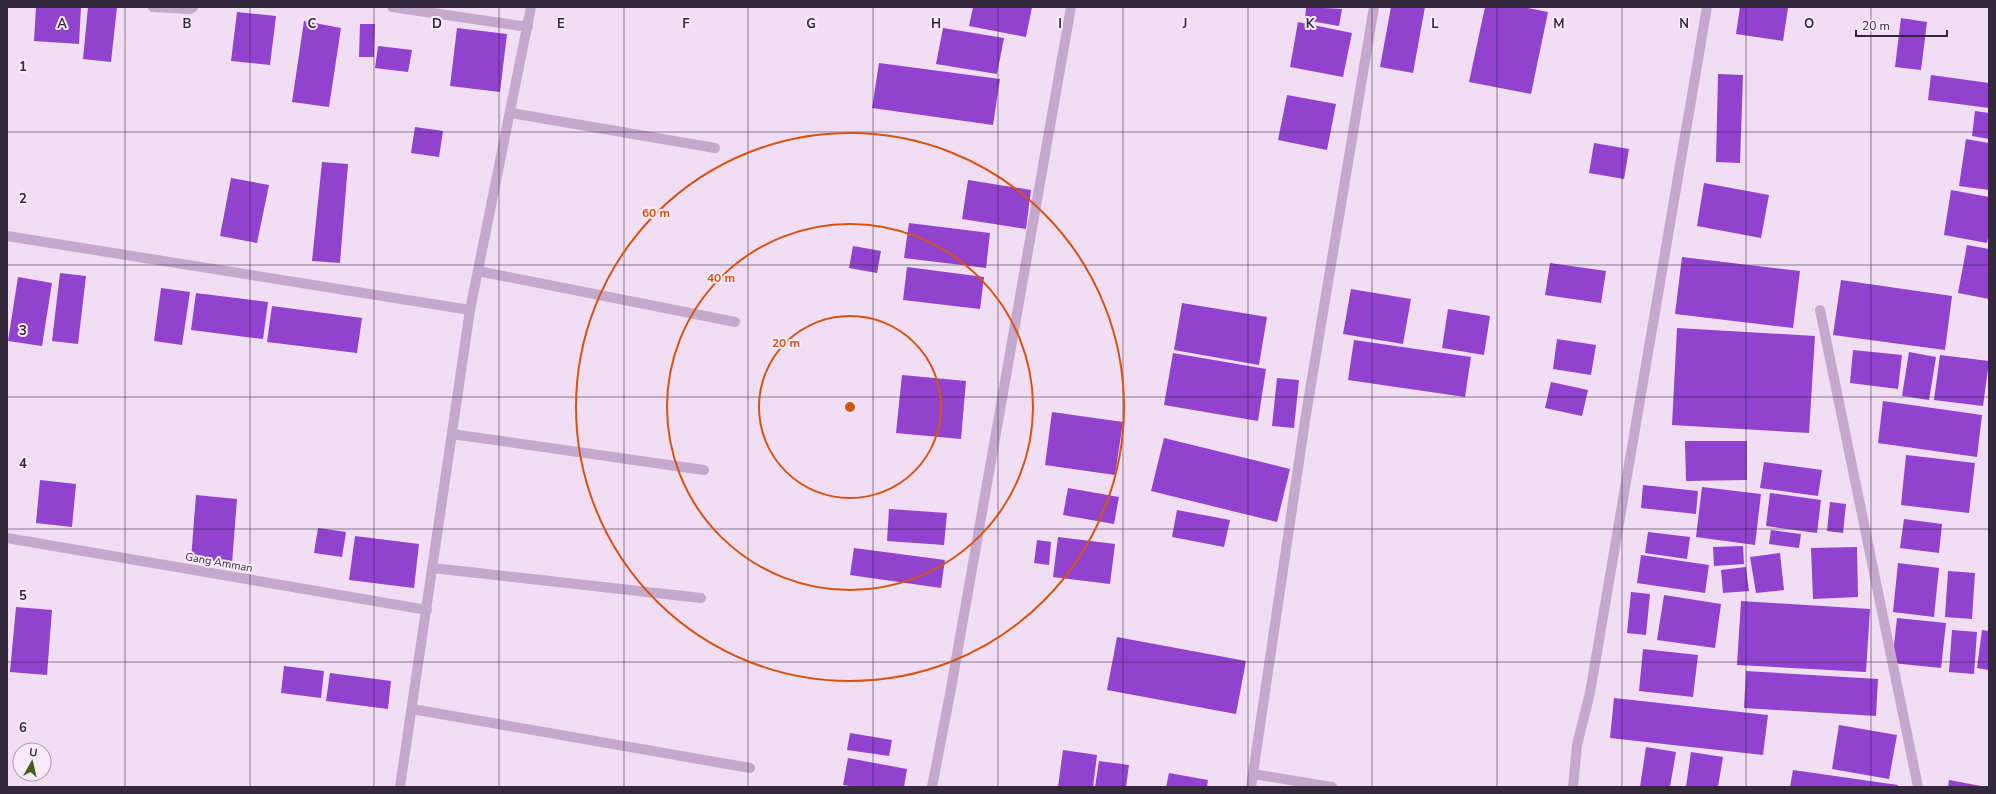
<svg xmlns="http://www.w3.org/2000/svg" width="1996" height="794" viewBox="0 0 1996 794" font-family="'Nunito Sans',sans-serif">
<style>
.building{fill:#9142ce}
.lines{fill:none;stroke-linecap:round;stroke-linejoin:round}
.minor{stroke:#c5a8cd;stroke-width:10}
.grid{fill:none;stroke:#33293a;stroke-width:1;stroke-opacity:0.55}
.ring{fill:none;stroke:#d65411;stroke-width:2}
.labels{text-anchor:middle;stroke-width:4;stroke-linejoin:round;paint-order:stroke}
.street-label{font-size:11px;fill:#33293a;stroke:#f9eafb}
.grid-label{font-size:13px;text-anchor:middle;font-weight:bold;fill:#33293a;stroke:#f9eafb;stroke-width:4;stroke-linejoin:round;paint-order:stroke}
.centre{fill:#d65411;stroke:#f9eafb;stroke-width:2}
.ring-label{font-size:12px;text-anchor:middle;font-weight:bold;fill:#d65411;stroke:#f9eafb;stroke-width:4;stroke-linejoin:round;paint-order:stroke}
</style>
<rect width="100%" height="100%" fill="#f1ddf4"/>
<g class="building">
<path d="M 36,7 L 81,7 L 79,44 L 34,41 Z"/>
<path d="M 88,7 L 117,7 L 111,62 L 83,59 Z"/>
<path d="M 973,7 L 1032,7 L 1026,37 L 969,26 Z"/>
<path d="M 1306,7 L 1342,9 L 1339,26 L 1305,20 Z"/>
<path d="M 1391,7 L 1425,7 L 1413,73 L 1380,67 Z"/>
<path d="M 1485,7 L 1523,7 L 1548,12 L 1531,94 L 1469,82 Z"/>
<path d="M 1740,7 L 1788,8 L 1783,41 L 1736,34 Z"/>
<path d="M 237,12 L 276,16 L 270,65 L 231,61 Z"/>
<path d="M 1901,18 L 1927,22 L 1921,70 L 1895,67 Z"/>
<path d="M 304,21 L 341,28 L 329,107 L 292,102 Z"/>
<path d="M 1298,22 L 1352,33 L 1343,77 L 1290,67 Z"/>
<path d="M 360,24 L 375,24 L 374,57 L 359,57 Z"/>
<path d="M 457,28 L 507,34 L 500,92 L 450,86 Z"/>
<path d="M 943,28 L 1004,38 L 997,74 L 936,64 Z"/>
<path d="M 378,46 L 412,50 L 408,72 L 375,68 Z"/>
<path d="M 879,63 L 1000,79 L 993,125 L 872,108 Z"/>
<path d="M 1718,74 L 1743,75 L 1740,163 L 1716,162 Z"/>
<path d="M 1931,75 L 1989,83 L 1989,108 L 1928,100 Z"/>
<path d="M 1287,95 L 1336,104 L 1327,150 L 1278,140 Z"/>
<path d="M 1975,111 L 1989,113 L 1989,139 L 1972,136 Z"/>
<path d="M 415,127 L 443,131 L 439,157 L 411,153 Z"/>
<path d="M 1966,139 L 1989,143 L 1989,190 L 1959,186 Z"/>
<path d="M 1594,143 L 1629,149 L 1624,179 L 1589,173 Z"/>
<path d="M 322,162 L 348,164 L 340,263 L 312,261 Z"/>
<path d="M 231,178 L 269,185 L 257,243 L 220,236 Z"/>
<path d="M 968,180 L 1031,190 L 1026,229 L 962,219 Z"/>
<path d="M 1704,183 L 1769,195 L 1761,238 L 1697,226 Z"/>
<path d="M 1951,190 L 1989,197 L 1989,232 L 1987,243 L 1944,235 Z"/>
<path d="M 909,223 L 990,233 L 986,268 L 904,258 Z"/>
<path d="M 1967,245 L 1989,249 L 1989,299 L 1958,293 Z"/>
<path d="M 853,246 L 881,251 L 877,273 L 849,268 Z"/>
<path d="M 1682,257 L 1800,271 L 1793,328 L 1675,314 Z"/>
<path d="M 1550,263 L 1606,271 L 1601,303 L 1545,295 Z"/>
<path d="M 907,267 L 984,277 L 980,309 L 903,300 Z"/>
<path d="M 60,273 L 86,276 L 78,344 L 52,341 Z"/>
<path d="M 18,277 L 52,283 L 42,346 L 8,341 Z"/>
<path d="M 1841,280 L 1952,296 L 1945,350 L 1833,335 Z"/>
<path d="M 161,288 L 190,292 L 182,345 L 154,341 Z"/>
<path d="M 1351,289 L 1411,299 L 1403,344 L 1343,334 Z"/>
<path d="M 196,293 L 268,302 L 263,339 L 191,330 Z"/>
<path d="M 1182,303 L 1267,317 L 1259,365 L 1174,350 Z"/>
<path d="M 272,306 L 362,318 L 357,353 L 267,342 Z"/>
<path d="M 1448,309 L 1490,316 L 1484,355 L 1442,348 Z"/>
<path d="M 1677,328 L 1815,336 L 1809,433 L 1672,425 Z"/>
<path d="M 1557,339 L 1596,345 L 1591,375 L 1553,369 Z"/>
<path d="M 1354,340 L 1471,357 L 1465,397 L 1348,380 Z"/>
<path d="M 1853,350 L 1902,355 L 1898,389 L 1850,383 Z"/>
<path d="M 1909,352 L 1936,357 L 1929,400 L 1902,396 Z"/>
<path d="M 1173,353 L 1266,369 L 1258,421 L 1164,405 Z"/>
<path d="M 1940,355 L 1989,361 L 1983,406 L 1934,400 Z"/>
<path d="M 902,375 L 966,381 L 961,439 L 896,433 Z"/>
<path d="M 1277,378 L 1299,380 L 1294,428 L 1272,426 Z"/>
<path d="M 1551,382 L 1588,390 L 1582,416 L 1545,408 Z"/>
<path d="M 1883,401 L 1982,415 L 1977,457 L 1878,443 Z"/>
<path d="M 1052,412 L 1123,422 L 1115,475 L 1045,465 Z"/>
<path d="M 1164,438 L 1290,469 L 1277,522 L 1151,491 Z"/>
<path d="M 1685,441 L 1747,441 L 1747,480 L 1686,481 Z"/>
<path d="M 1906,455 L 1975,463 L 1969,513 L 1901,505 Z"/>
<path d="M 1764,462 L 1822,470 L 1818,496 L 1760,488 Z"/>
<path d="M 40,480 L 76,484 L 72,527 L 36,523 Z"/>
<path d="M 1643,485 L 1698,491 L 1696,514 L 1641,508 Z"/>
<path d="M 1702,487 L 1761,494 L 1755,545 L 1696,537 Z"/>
<path d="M 1068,488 L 1119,497 L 1114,524 L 1063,515 Z"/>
<path d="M 1770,493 L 1821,500 L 1817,533 L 1766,526 Z"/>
<path d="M 196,495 L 237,499 L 232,563 L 191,559 Z"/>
<path d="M 1830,502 L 1846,504 L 1843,533 L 1827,531 Z"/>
<path d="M 889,509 L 947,513 L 944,545 L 887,541 Z"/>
<path d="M 1177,510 L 1230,520 L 1224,547 L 1172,537 Z"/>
<path d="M 1904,519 L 1942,524 L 1939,553 L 1900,548 Z"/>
<path d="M 318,528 L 346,532 L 342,557 L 314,553 Z"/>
<path d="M 1771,530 L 1801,534 L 1799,548 L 1769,544 Z"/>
<path d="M 1648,532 L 1690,537 L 1687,559 L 1645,553 Z"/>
<path d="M 355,536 L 419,544 L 414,588 L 349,580 Z"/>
<path d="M 1058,537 L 1115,544 L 1110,584 L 1053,577 Z"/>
<path d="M 1037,540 L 1051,542 L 1049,565 L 1034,563 Z"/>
<path d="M 1743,546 L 1744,564 L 1714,566 L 1713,547 Z"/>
<path d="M 1857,547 L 1858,597 L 1813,599 L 1811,548 Z"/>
<path d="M 854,548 L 945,560 L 941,588 L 850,575 Z"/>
<path d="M 1780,553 L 1784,590 L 1756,593 L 1750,557 Z"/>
<path d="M 1641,555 L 1709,565 L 1705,593 L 1637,583 Z"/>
<path d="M 1898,563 L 1939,568 L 1934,617 L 1893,612 Z"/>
<path d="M 1746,567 L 1749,591 L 1723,593 L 1721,570 Z"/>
<path d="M 1948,571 L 1975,573 L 1972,619 L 1945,617 Z"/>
<path d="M 1631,592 L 1650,594 L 1646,635 L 1627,633 Z"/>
<path d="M 1664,595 L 1721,604 L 1715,648 L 1657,640 Z"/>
<path d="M 1741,601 L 1870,609 L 1866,672 L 1737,665 Z"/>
<path d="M 16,607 L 52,610 L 47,675 L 10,672 Z"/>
<path d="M 1897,618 L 1946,623 L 1941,668 L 1892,663 Z"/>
<path d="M 1952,630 L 1977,632 L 1974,674 L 1949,672 Z"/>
<path d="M 1982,630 L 1989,631 L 1989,670 L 1977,668 Z"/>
<path d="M 1117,637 L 1246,661 L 1236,714 L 1107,690 Z"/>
<path d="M 1643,649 L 1698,655 L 1693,697 L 1639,691 Z"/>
<path d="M 284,666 L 324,671 L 321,698 L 281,693 Z"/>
<path d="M 1746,671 L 1878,679 L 1876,716 L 1744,708 Z"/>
<path d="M 330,673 L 391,681 L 388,709 L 326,701 Z"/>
<path d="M 1614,698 L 1768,715 L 1763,755 L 1610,738 Z"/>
<path d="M 1839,725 L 1897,735 L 1889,779 L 1832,769 Z"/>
<path d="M 850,733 L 892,740 L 889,756 L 847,750 Z"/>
<path d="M 1646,747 L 1676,752 L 1670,787 L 1640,787 Z"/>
<path d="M 1063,750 L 1097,755 L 1093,787 L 1058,787 Z"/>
<path d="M 1691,752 L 1723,757 L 1718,787 L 1686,787 Z"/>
<path d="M 848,758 L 907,769 L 904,787 L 856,787 L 843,785 Z"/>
<path d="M 1099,761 L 1129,765 L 1126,787 L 1095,787 Z"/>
<path d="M 1793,770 L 1898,785 L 1897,787 L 1790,787 Z"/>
<path d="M 1169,773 L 1208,780 L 1207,787 L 1166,787 Z"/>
<path d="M 1949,780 L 1981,786 L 1980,787 L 1948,787 Z"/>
</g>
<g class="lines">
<g class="minor">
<path d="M 153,7 L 190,9 L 193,7"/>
<path d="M 392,7 L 528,27"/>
<path d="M 511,113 L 715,148"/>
<path d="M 7,236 L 470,310"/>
<path d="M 478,271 L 735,322"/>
<path d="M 1820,310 L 1918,787"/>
<path d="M 452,434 L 704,470"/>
<path d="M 7,538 L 427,610"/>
<path d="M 433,568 L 701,598"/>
<path d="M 412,709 L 750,768"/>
<path d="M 1253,774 L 1332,787"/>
<path d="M 400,787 L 470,310 L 531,7"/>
<path d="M 932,787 L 950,694 L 1071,7"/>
<path d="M 1251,787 L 1306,414 L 1374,7"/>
<path d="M 1573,787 L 1577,745 L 1590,693 L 1707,7"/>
</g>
</g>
<path class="grid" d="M 125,7 L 125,787M 250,7 L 250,787M 374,7 L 374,787M 499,7 L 499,787M 624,7 L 624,787M 748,7 L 748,787M 873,7 L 873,787M 998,7 L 998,787M 1123,7 L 1123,787M 1248,7 L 1248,787M 1372,7 L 1372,787M 1497,7 L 1497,787M 1622,7 L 1622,787M 1746,7 L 1746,787M 1871,7 L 1871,787M 7,132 L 1989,132M 7,265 L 1989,265M 7,397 L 1989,397M 7,529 L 1989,529M 7,662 L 1989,662"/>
<g class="ring">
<circle cx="850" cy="407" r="91"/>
<circle cx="850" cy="407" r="183"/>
<circle cx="850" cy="407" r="274"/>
</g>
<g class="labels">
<g class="street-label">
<text transform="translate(219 562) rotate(10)" y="4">Gang Amman</text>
</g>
</g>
<g class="grid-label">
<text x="62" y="28">A</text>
<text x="187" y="28">B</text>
<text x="312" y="28">C</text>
<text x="437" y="28">D</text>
<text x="561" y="28">E</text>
<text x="686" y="28">F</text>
<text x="811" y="28">G</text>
<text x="936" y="28">H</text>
<text x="1060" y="28">I</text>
<text x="1185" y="28">J</text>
<text x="1310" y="28">K</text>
<text x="1435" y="28">L</text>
<text x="1559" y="28">M</text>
<text x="1684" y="28">N</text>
<text x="1809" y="28">O</text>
<text x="23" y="71">1</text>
<text x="23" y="203">2</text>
<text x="23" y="335">3</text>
<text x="23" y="468">4</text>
<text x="23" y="600">5</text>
<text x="23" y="732">6</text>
</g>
<circle cx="850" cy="407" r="6" class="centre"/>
<g class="ring-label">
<text x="656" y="217">60 m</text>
<text x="721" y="282">40 m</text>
<text x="786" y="347">20 m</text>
</g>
<rect width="1996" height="794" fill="none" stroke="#33293a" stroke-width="16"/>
<g transform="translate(32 762) rotate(8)"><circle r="19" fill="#f9eafb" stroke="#aa9dae"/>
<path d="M0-3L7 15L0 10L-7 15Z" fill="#445e1b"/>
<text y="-6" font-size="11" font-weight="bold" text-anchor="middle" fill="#33293a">U</text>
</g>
<path d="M1856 30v6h91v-6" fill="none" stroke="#33293a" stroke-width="2"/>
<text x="1862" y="30" font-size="12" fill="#33293a" stroke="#f9eafb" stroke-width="3" paint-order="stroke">20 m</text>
</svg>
